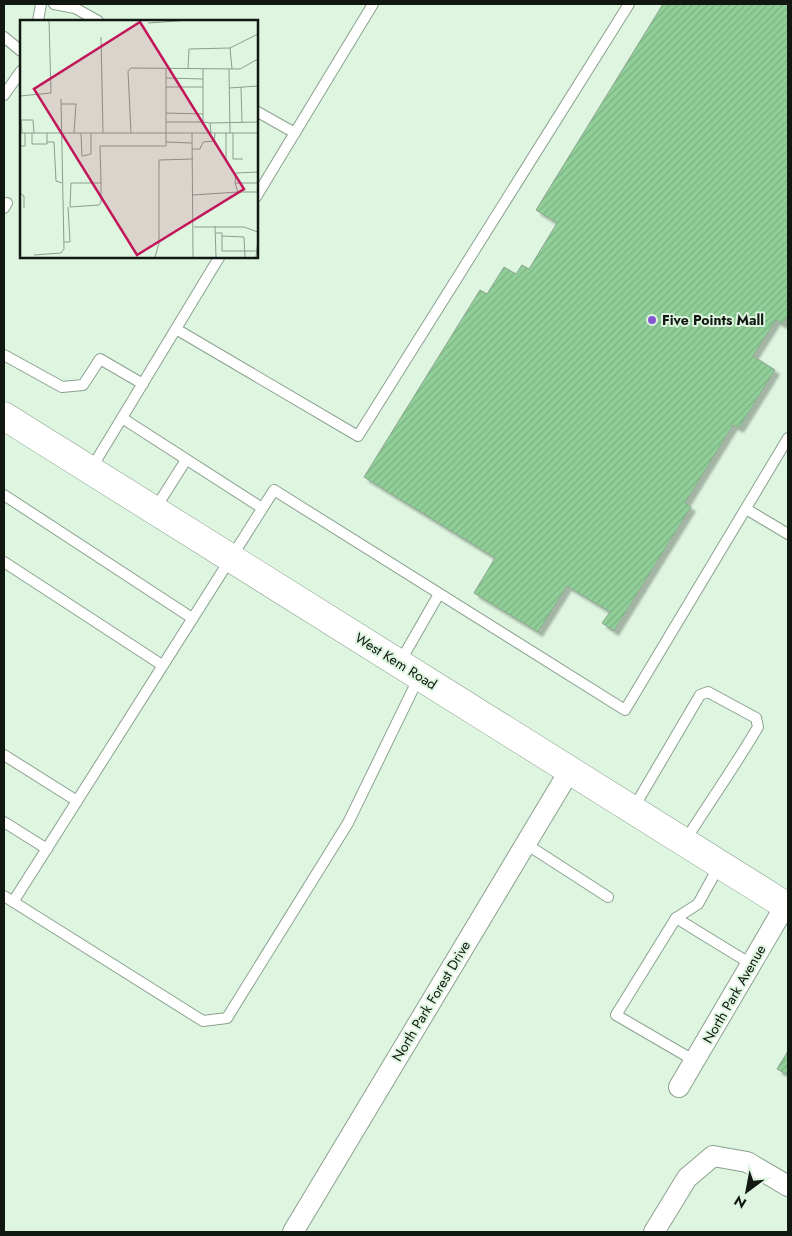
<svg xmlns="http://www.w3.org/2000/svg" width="792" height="1236" viewBox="0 0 792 1236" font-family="Jost,sans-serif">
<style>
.building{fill:url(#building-hatch);stroke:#8da38f;filter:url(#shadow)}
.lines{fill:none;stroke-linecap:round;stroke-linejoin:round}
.lane-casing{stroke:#8ba18e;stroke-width:12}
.street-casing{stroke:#8ba18e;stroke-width:22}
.secondary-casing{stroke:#8ba18e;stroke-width:29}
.lane{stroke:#fff;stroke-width:10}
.street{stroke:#fff;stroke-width:20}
.secondary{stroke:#fff;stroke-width:28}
.poi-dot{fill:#8657d0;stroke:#def5e0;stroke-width:2}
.labels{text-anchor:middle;stroke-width:4;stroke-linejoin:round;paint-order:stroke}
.poi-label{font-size:14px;font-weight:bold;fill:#101811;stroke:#def5e0;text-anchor:start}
.street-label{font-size:14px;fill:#101811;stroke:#def5e0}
.inset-road{fill:none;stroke:#8c9d8d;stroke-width:1}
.view{fill:#c2185b;fill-opacity:0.15;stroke:#c2185b;stroke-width:2.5}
.inset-edge{fill:none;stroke:#101811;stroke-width:2.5}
</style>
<defs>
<pattern id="building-hatch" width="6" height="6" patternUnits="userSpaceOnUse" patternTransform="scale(1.25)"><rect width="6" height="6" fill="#91cf99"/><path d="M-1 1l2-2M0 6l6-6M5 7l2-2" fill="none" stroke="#7cb183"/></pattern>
<filter id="shadow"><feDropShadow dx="4.5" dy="4.5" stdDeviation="1" flood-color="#0004"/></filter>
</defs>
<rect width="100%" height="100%" fill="#def5e0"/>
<g class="building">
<path d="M 663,4 L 788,4 L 788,316 L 782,324 L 776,320 L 753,356 L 775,370 L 739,428 L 733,425 L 685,503 L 691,507 L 614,631 L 602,623 L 610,612 L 567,586 L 538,632 L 474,593 L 495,558 L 364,477 L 480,290 L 487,294 L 504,267 L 516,274 L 522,265 L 529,269 L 557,223 L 536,210 Z"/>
<path d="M 788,1051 L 788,1075 L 777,1069 Z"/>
</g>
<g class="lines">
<defs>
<g id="lane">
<path d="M 54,4 L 75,8 L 98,21"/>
<path d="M 38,21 L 41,4"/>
<path d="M 4,37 L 21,51"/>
<path d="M 4,95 L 21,71"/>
<path d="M 256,111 L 295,133"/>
<path d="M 256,197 L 373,4"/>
<path d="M 4,208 L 7,203"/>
<path d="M 176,329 L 358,436 L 629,4"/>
<path d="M 4,355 L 62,387 L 83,385 L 100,359 L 143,384"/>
<path d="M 122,418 L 262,508"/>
<path d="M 91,469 L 220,256"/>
<path d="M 4,495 L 192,618"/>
<path d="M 155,509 L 186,460"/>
<path d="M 746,509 L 788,534"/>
<path d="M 4,562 L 162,665"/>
<path d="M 400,662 L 439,594"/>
<path d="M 4,755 L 77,801"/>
<path d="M 633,809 L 700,695 L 708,692 L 756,718 L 758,727 C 735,766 709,803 685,841"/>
<path d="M 4,822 L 47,849"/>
<path d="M 526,844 L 608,897"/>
<path d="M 4,896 L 203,1021 L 227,1018 L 348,823 L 419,677"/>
<path d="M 13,902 L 274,490 L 625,710 L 788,438"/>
<path d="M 676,918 L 751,964"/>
<path d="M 695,1061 L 616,1015 L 676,918 L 698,904 L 720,864"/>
</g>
<g id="street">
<path d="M 679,1087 L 788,901"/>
<path d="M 293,1232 L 570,770"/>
<path d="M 654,1232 L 687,1178 L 713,1156 L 747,1162 L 788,1186"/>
</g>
<path id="secondary" d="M 4,416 L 788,907"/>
</defs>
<use href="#lane" class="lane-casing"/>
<use href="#street" class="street-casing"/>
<use href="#secondary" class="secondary-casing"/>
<use href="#lane" class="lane"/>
<use href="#street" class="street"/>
<use href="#secondary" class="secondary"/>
</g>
<circle class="poi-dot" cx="652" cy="320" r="5"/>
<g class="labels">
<g class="poi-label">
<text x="662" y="325">Five Points Mall</text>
</g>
<g class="street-label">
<text transform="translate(396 661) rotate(32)" y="5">West Kem Road</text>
<text transform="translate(734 994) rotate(-60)" y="5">North Park Avenue</text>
<text transform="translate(431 1001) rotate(-59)" y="5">North Park Forest Drive</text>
</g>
</g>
<g transform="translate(20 20)">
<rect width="238" height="238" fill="#def5e0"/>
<path class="inset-road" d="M 128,3 L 171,0M 81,17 L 83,113M 168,49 L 169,29 L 210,28M 183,49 L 183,102 L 190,103 L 191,113M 209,49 L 210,113M 212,49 L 210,28 L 238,14M 146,58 L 183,59M 146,67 L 183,67M 221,67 L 222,103M 209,68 L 238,66M 0,76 L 31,73 L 29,0M 41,84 L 56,84 L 54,113M 146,93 L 183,94M 146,102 L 183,102M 190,103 L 238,102M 0,113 L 238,113M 2,113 L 1,100 L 13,100 L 14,113M 12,113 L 12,124 L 27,124 L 27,113M 61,113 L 62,136 L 71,134 L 71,113M 111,113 L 108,51 L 111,48 L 220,49 L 238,39M 172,113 L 173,237M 206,113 L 206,142M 213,113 L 213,139 L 223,139M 27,122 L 34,122 L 36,161 L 42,163M 146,122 L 172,123M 0,126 L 5,126 L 5,113M 172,129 L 180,129 L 183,122 L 194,121 L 195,113M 238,152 L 216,153 L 215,163 L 238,163M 81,163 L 51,163 L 50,187 L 79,185 L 81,182 L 81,163 L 80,126 L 146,126 L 146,48M 215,163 L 218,172 L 238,172M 0,173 L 4,176 L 4,188M 173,175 L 218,172M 195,206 L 196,237M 174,207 L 224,207 L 238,212M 196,213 L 202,213 L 202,231 L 236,231M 202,216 L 224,217 L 225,237M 44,222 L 50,222 L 48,187M 14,235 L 41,233 L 44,229 L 41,79M 135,237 L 139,223 L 139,140 L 173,139M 236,237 L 238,219"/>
<path class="view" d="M 120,2 L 224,169 L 117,235 L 14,69 Z"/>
<rect width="238" height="238" class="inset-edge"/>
</g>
<rect width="792" height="1236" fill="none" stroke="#101811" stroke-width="10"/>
<g transform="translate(747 1191) rotate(212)" stroke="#def5e0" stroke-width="4" paint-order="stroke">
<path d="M0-4L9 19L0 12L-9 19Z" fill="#101811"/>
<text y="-8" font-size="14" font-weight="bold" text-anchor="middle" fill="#101811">N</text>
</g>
</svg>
